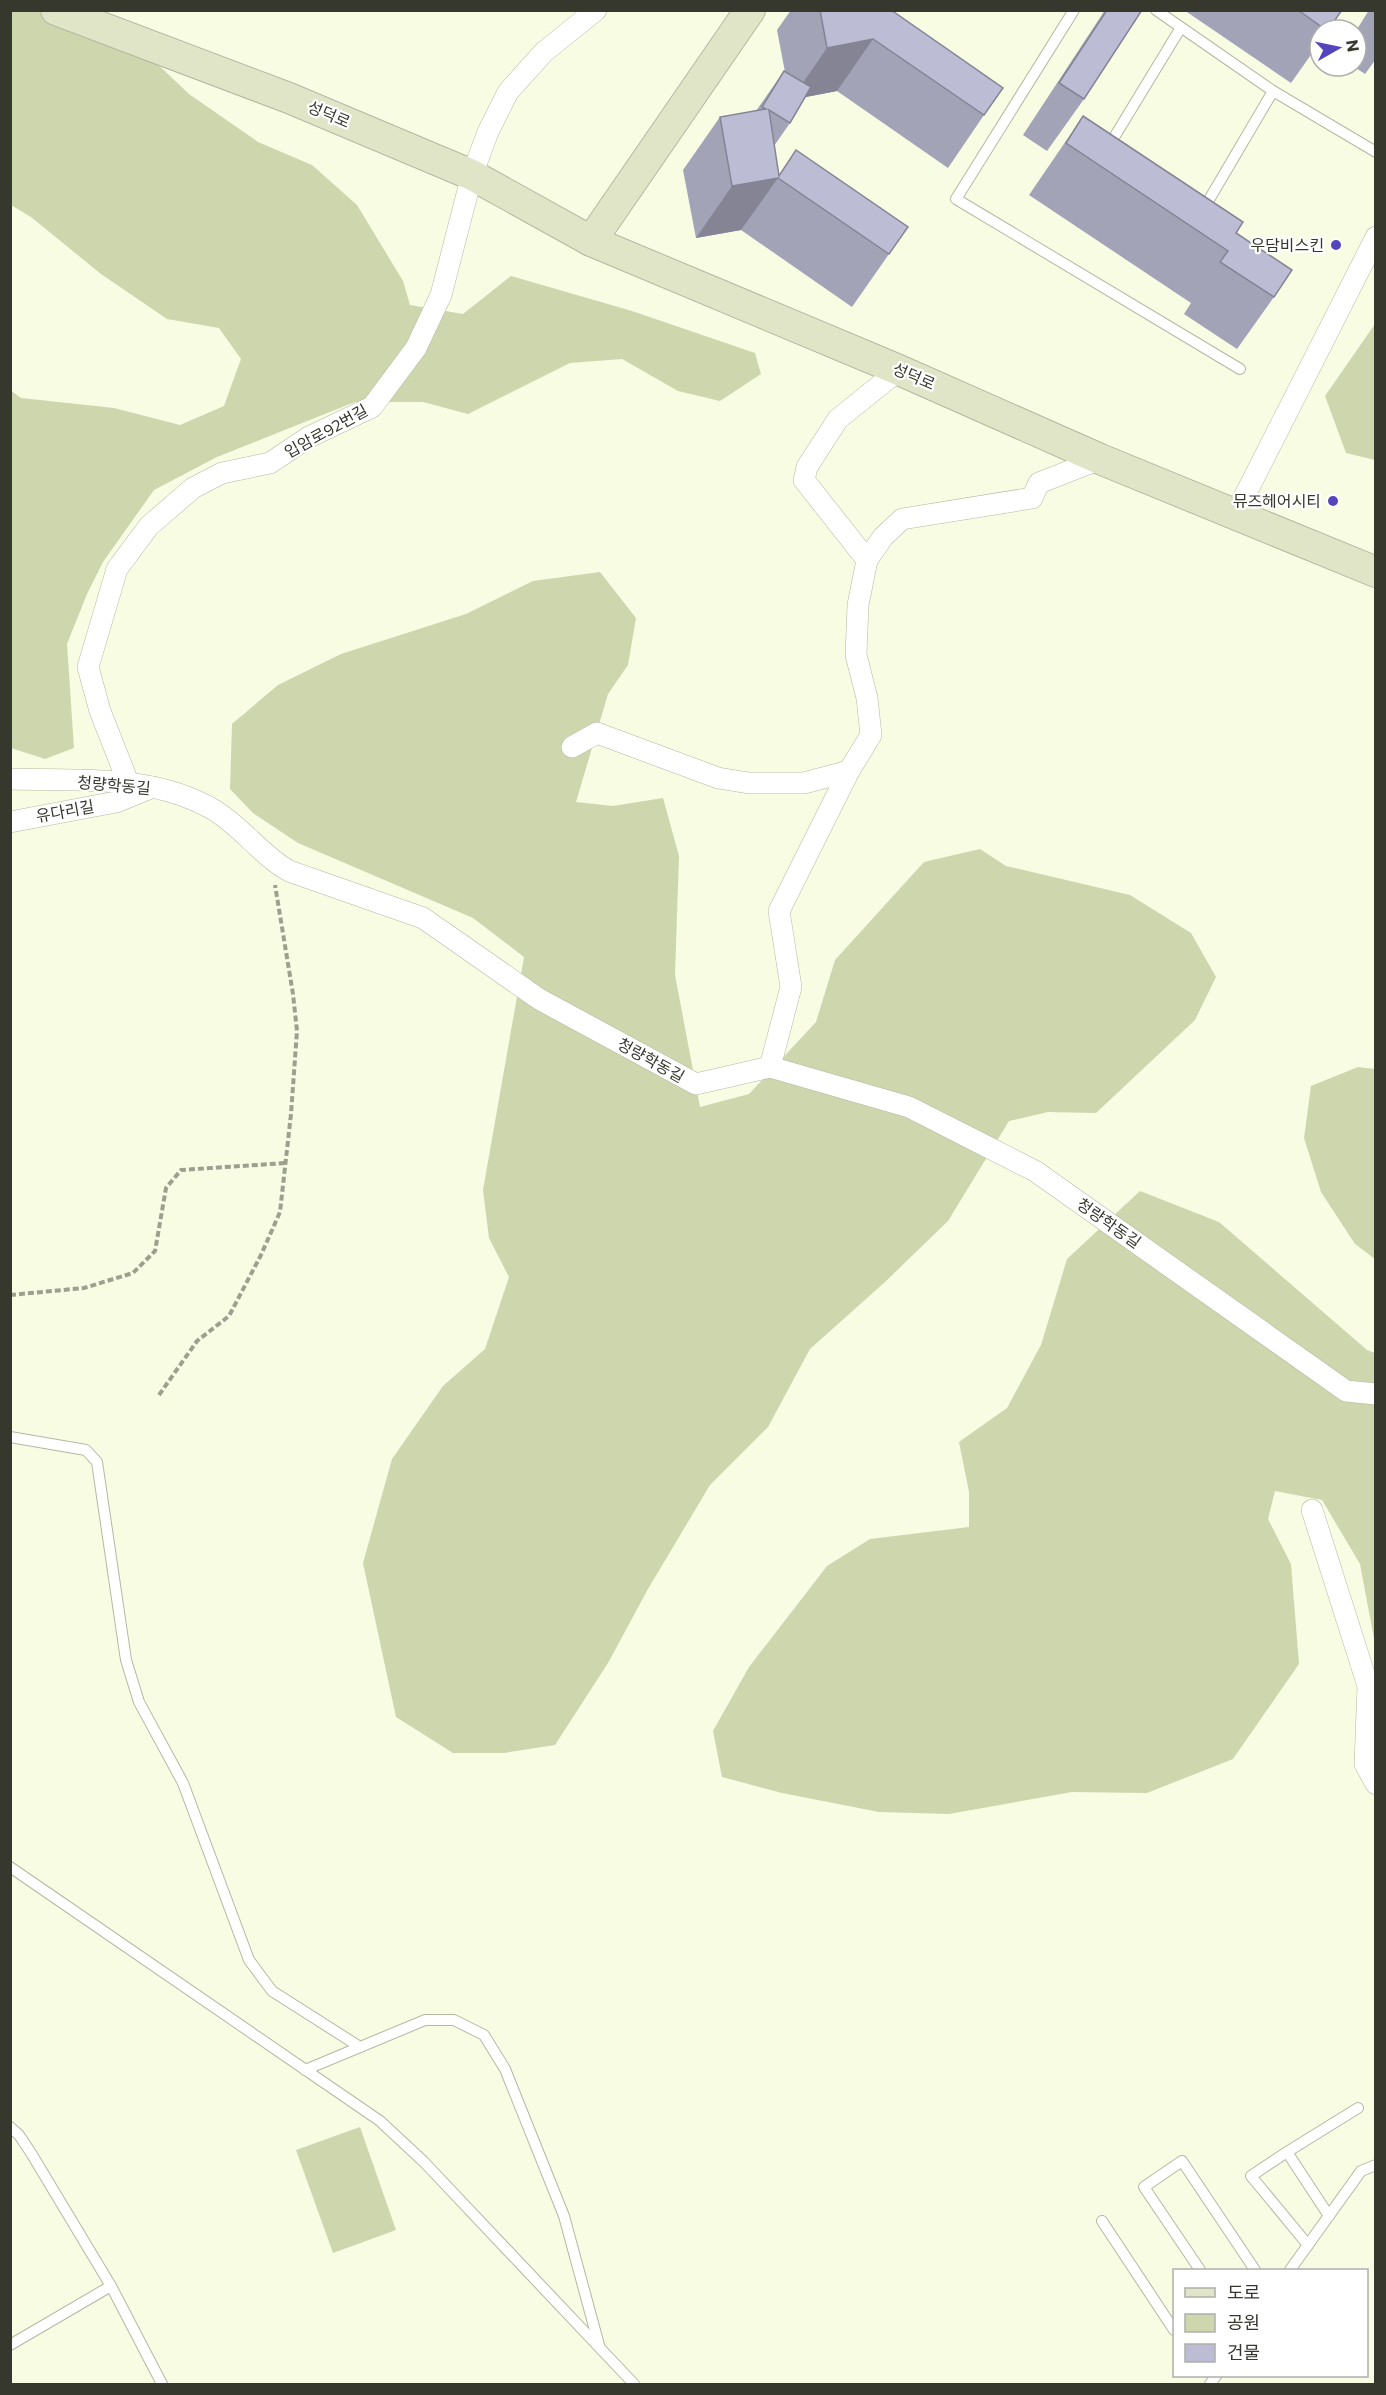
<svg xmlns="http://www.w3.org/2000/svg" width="1386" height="2395" viewBox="0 0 1386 2395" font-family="Commissioner,'Noto Sans KR',sans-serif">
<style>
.green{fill:#ced6ae}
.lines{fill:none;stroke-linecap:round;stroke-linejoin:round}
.lane-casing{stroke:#b4b8a1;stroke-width:12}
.street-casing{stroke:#b4b8a1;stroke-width:22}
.secondary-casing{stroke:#b4b8a1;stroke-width:32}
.path{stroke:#9ca08e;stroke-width:4;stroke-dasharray:6 3;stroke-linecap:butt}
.lane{stroke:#fff;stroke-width:10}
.street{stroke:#fff;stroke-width:21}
.secondary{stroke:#e0e5c8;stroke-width:30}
.wall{fill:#a2a3b7}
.shaded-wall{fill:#848495}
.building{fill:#bcbdd5;stroke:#848495;stroke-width:1.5}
.poi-dot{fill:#5545bd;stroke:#fff;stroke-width:2}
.labels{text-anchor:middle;stroke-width:4.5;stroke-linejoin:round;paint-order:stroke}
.street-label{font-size:16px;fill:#36382e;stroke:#fff}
.poi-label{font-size:16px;fill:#36382e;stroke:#fff;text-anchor:end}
</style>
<rect width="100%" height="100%" fill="#f7fce3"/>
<g class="green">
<path d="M 11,10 L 72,11 L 132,40 L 189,94 L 258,142 L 312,165 L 357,205 L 403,281 L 410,305 L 463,314 L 511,276 L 632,311 L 755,353 L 761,374 L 720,401 L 678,391 L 622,359 L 570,363 L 468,414 L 423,402 L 355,402 L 217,457 L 154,490 L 103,562 L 87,594 L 67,644 L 74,748 L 45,759 L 11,748 L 10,390 L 21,398 L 114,408 L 180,425 L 224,406 L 241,359 L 219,328 L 167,319 L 101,274 L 31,217 L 11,205 Z"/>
<path d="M 1375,324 L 1375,460 L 1346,453 L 1325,396 Z"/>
<path d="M 600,572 L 636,618 L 628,665 L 608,694 L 576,802 L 613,806 L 663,798 L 679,856 L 675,975 L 700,1107 L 749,1094 L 816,1022 L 835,960 L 924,862 L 980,849 L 1006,866 L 1130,895 L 1191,933 L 1216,977 L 1195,1020 L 1096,1113 L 1048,1112 L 1009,1121 L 948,1221 L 885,1282 L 810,1349 L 768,1427 L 710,1485 L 648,1589 L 608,1663 L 555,1745 L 504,1753 L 453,1753 L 396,1717 L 363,1563 L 392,1459 L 443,1386 L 485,1349 L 509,1277 L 489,1238 L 483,1190 L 524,957 L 473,918 L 298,843 L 253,813 L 230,789 L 232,724 L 278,685 L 341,654 L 466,614 L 533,581 Z"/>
<path d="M 1358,1067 L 1375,1069 L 1375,1259 L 1355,1244 L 1321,1192 L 1304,1138 L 1311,1086 Z"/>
<path d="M 1140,1191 L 1219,1222 L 1367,1350 L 1375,1353 L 1375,1644 L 1360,1564 L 1322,1500 L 1275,1491 L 1268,1519 L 1291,1564 L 1299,1664 L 1233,1759 L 1147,1793 L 1072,1792 L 949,1814 L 879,1812 L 782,1793 L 722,1777 L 713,1731 L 749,1667 L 827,1566 L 870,1539 L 969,1527 L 969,1492 L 959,1442 L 1007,1408 L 1041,1345 L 1067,1259 Z"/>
<path d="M 360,2127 L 396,2230 L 333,2253 L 296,2150 Z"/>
</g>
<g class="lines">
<defs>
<g id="lane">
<path d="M 1074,10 L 956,199 L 1240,369"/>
<path d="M 1156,10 L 1273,91 L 1376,152"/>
<path d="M 1107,149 L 1180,29"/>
<path d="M 1203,210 L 1273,91"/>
<path d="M 10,1437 L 86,1450 L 97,1462 L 126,1660 L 139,1702 L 183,1783 L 249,1960 L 272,1991 L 360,2047"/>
<path d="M 10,1867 L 380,2121 L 424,2162 L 634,2384"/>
<path d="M 305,2070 L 425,2020 L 454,2020 L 484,2035 L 505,2069 L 564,2216 L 599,2345"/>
<path d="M 10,2127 L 19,2135 L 31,2153 L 111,2286"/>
<path d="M 1287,2152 L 1251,2176 L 1308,2245"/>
<path d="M 1329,2216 L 1287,2152 L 1358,2108"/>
<path d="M 1102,2221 L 1174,2330"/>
<path d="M 1200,2270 L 1144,2187 L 1182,2161 L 1255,2270"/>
<path d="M 1290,2270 L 1361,2171 L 1376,2165"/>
<path d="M 10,2345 L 111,2286 L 162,2384"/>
<path d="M 1210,2384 L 1216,2376"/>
</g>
<g id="street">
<path d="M 1235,515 L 1376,237"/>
<path d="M 867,560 L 804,480 L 807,467 L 838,419 L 899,370"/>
<path d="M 572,747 L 597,733 L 718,778 L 749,783 L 804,783 L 849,771"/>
<path d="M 10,779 C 79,781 153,774 214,810 C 242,827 261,855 289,871 L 423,918 L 539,999 L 696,1084 L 770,1067 L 909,1107 L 1035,1171 L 1346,1391 L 1376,1394"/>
<path d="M 128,782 L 100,711 L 88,667 L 117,569 L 149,526 L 193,488 L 222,473 L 270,463 L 309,437 L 372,407 L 416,348 L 441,295 L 472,175 L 488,132 L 508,92 L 544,52 L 596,10"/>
<path d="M 10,822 L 116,802 L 153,787"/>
<path d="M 770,1067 L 791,987 L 779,911 L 849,771 L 871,735 L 867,698 L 856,655 L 858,605 L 867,560 L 883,537 L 902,519 L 1032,498 L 1039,483 L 1100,459"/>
<path d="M 1312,1510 L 1368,1686 L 1365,1764 L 1376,1784"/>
</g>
<g id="secondary">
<path d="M 56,10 L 289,98 L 472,175 L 591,241 L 899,370 L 1100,459 L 1376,572"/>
<path d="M 591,241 L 750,10"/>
</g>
</defs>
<use href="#lane" class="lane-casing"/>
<use href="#street" class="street-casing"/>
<use href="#secondary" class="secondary-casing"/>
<g class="path">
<path d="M 10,1295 L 84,1288 L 133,1273 L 155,1251 L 166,1188 L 181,1170 L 286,1163"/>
<path d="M 159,1395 L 197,1341 L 229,1316 L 261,1255 L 280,1212 L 291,1114 L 297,1031 L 293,994 L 275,885"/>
</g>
<use href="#lane" class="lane"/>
<use href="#street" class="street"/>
<use href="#secondary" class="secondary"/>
</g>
<g class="wall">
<path d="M 791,10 L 891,10 L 984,115 L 948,168 L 837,91 L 805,97 L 790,123 L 774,146 L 779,175 L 796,150 L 889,254 L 852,307 L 741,230 L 696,238 L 683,170 L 720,117 L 756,111 L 784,71 L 785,72 L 777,30 Z"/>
<path d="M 1105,10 L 1142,10 L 1084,99 L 1047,151 L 1023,135 Z"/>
<path d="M 1184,10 L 1342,10 L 1328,30 L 1320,30 L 1320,42 L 1291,83 Z"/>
<path d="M 1369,10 L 1376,10 L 1376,59 L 1365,74 L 1353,66 L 1356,66 L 1356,31 Z"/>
<path d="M 1083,116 L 1236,233 L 1274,297 L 1237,349 L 1184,314 L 1191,303 L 1029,195 Z"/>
</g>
<g class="shaded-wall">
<path d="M 873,39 L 837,91 L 791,100 L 827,48 Z"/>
<path d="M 778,178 L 741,230 L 696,238 L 732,186 Z"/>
</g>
<g class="building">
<path d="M 820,10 L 891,10 L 1003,88 L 984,115 L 873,39 L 827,48 Z"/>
<path d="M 1107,10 L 1142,10 L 1084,99 L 1059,83 Z"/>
<path d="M 1298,10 L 1342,10 L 1328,30 L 1326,30 Z"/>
<path d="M 784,71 L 811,87 L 790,123 L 769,110 L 779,176 L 796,150 L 908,227 L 889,254 L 778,178 L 732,186 L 720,117 L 766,109 L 762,107 Z"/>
<path d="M 1083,116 L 1243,222 L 1236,233 L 1292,270 L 1274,297 L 1220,262 L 1228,251 L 1066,143 Z"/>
</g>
<g class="poi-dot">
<circle cx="1336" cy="245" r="6"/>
<circle cx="1333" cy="501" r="6"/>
</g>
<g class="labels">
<g class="street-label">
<text transform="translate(329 114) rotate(23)" y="6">성덕로</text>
<text transform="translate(914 376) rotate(23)" y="6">성덕로</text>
<text transform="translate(326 431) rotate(-29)" y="6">입암로92번길</text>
<text transform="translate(114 785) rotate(5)" y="6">청량학동길</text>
<text transform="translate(65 811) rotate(-10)" y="6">유다리길</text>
<text transform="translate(651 1060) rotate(29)" y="6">청량학동길</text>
<text transform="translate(1109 1223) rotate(35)" y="6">청량학동길</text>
</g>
<g class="poi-label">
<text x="1324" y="251">우담비스킨</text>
<text x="1321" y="507">뮤즈헤어시티</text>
</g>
</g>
<rect width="1386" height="2395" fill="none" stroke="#36382e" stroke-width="24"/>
<rect x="1173" y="2269" width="195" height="108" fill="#ffffff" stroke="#afafab" stroke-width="1.5"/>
<rect x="1185" y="2288" width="30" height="9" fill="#e0e5c8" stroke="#afafab" stroke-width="1.5"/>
<text x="1227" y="2299" font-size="18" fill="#36382e">도로</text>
<rect x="1185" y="2314" width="30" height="18" fill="#ced6ae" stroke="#afafab" stroke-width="1.5"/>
<text x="1227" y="2329" font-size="18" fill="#36382e">공원</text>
<rect x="1185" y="2344" width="30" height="18" fill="#bcbdd5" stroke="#afafab" stroke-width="1.5"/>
<text x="1227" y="2359" font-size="18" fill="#36382e">건물</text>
<g transform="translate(1338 48) rotate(81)"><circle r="28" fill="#ffffff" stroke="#afafab" stroke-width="1.5"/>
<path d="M0-4.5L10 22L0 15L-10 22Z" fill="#5545bd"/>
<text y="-9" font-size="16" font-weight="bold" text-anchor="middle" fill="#36382e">N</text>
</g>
</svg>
